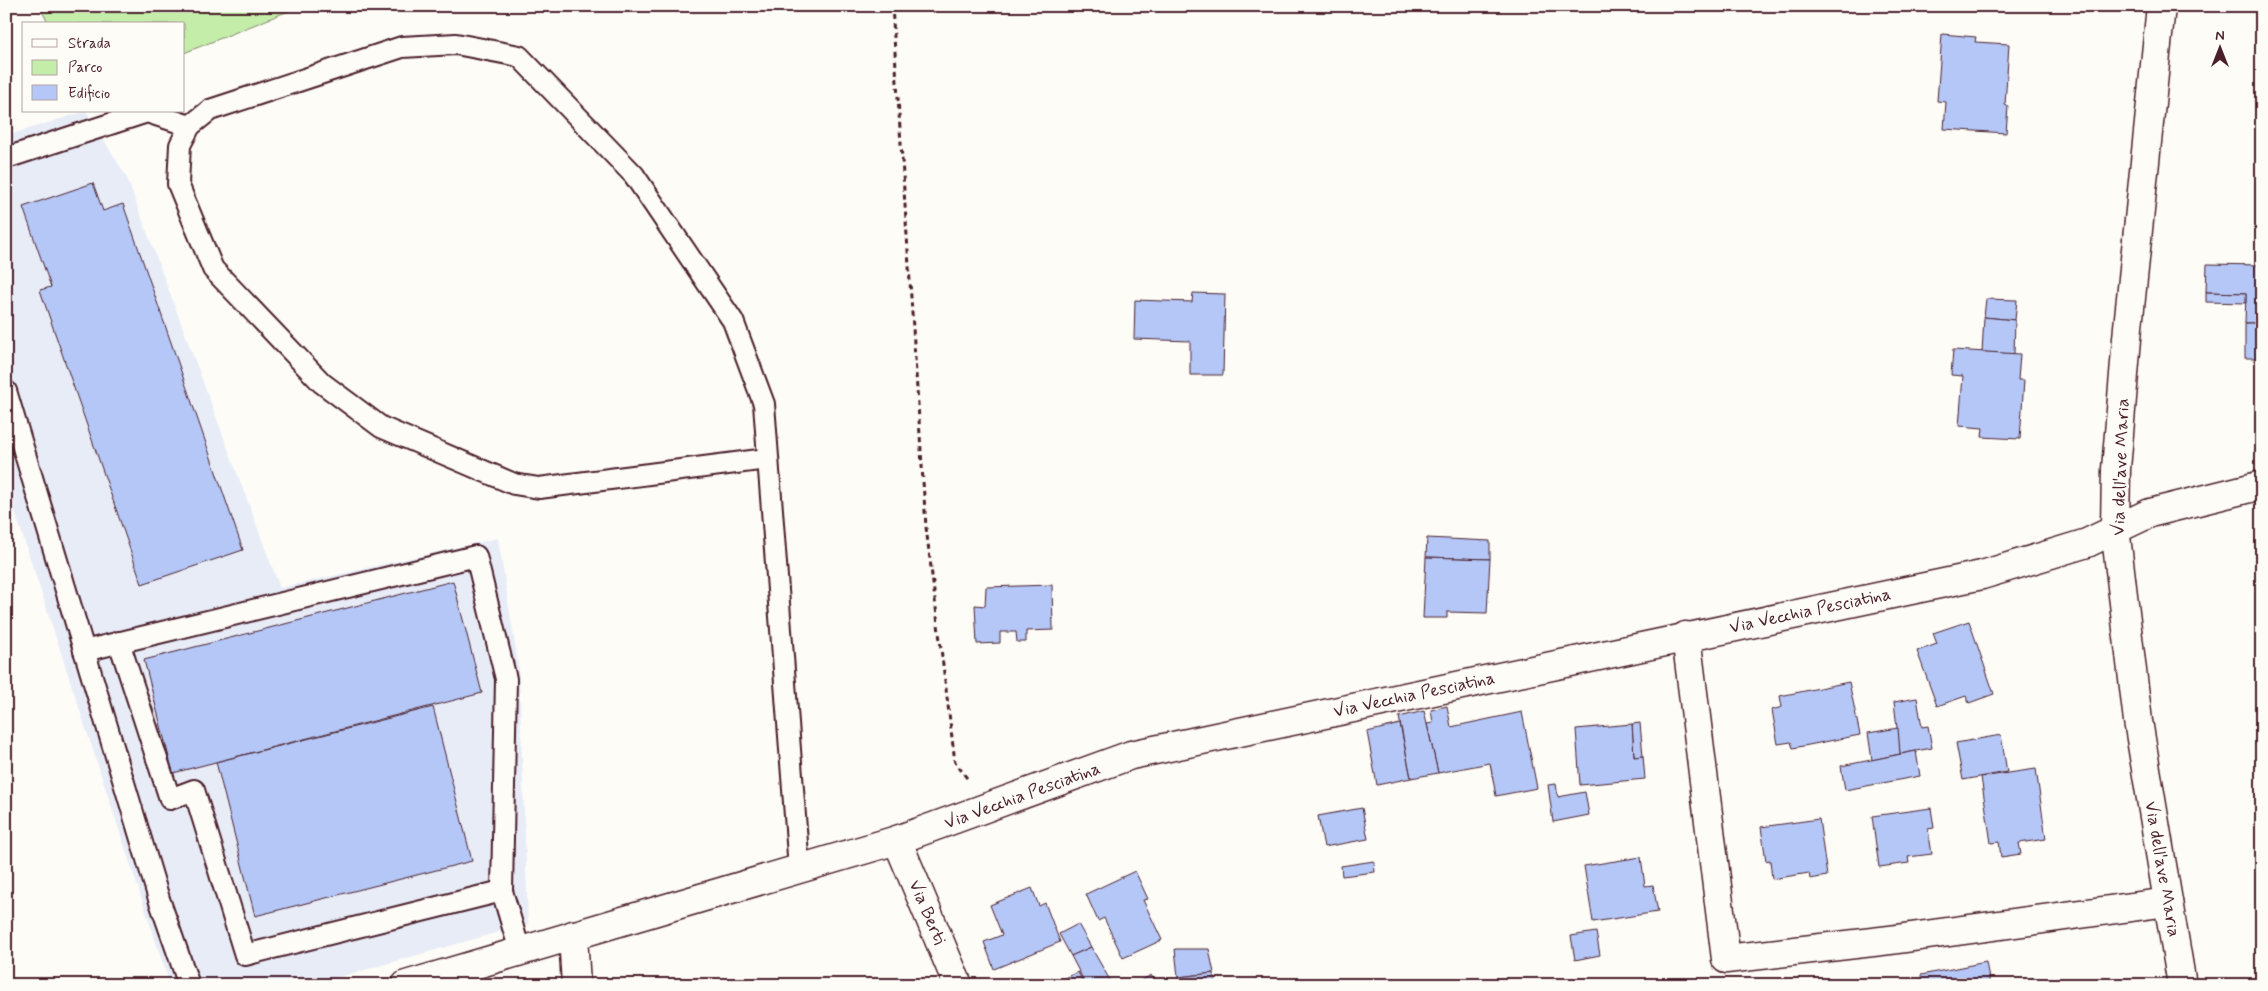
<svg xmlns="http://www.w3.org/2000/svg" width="2268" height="991" viewBox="0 0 2268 991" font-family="Mynerve,sans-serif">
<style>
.built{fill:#e7ecf7}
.green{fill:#c3eda9;stroke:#86866a}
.building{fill:#b4c7f7;stroke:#4a1f2b}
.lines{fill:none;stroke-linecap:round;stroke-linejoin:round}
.lane-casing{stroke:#4a1f2b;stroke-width:24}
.street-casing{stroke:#4a1f2b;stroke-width:31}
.secondary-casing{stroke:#4a1f2b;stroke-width:31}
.path{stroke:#4a1f2b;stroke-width:3;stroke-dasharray:5 4;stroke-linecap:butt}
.lane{stroke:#fdfcf7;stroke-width:20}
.street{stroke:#fdfcf7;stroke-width:28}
.secondary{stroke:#fdfcf7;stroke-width:28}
.labels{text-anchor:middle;stroke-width:5;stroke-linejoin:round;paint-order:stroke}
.street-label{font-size:18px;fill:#4a1f2b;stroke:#fdfcf7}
</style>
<rect width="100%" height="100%" fill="#fdfcf7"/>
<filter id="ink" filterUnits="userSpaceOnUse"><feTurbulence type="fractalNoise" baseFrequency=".02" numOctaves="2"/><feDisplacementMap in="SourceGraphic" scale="10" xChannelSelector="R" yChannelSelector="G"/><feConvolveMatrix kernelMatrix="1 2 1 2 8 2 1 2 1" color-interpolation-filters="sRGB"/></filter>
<g filter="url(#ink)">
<path class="built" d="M 86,111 L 126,176 L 280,588 L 498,538 L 519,670 L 528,924 L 311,985 L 170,985 L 6,485 L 6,136 Z"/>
<path class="green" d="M 39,6 L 301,6 L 184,53 L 184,24 L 49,24 Z"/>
<g class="building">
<path d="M 1942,34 L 1976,37 L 1975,42 L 2009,44 L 2005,105 L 2008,106 L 2006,133 L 1944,129 L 1946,102 L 1937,101 Z"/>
<path d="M 93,183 L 103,211 L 123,204 L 243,550 L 142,584 L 40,290 L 51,287 L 23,207 Z"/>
<path d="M 2207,264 L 2262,265 L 2262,323 L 2245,323 L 2246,293 L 2206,292 Z"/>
<path d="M 2206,292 L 2246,293 L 2246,303 L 2206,302 Z"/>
<path d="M 1193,293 L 1225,294 L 1223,375 L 1190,375 L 1190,341 L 1134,339 L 1135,300 L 1192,302 Z"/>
<path d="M 1986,299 L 2017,300 L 2015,320 L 1984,317 Z"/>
<path d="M 1984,317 L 2015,320 L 2014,354 L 1982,352 Z"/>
<rect x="2245" y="323" width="17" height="35"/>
<path d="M 1953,350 L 2020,354 L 2018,380 L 2024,380 L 2020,439 L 1982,437 L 1983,428 L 1959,426 L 1963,376 L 1951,375 Z"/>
<path d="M 1427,538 L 1490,541 L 1490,559 L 1426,557 Z"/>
<path d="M 1426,557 L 1490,559 L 1487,613 L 1447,612 L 1447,618 L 1423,618 Z"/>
<path d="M 453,581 L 482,693 L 173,773 L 144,660 Z"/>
<path d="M 1052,585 L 1053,630 L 1026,631 L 1026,642 L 1017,642 L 1016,632 L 1000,632 L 1000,643 L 977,644 L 975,605 L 985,606 L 986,587 Z"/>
<path d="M 1969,621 L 1994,694 L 1969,703 L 1966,696 L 1937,706 L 1917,651 L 1937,644 L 1933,633 Z"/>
<path d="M 1849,682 L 1860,735 L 1793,748 L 1791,742 L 1778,744 L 1772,710 L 1782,707 L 1780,696 Z"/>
<path d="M 1917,698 L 1922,727 L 1928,726 L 1932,748 L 1900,754 L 1894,702 Z"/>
<path d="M 1447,706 L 1451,727 L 1522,712 L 1537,788 L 1496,796 L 1490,763 L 1438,773 L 1427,724 L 1433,723 L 1431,710 Z"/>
<path d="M 433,707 L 472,861 L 255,916 L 216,762 Z"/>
<path d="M 1424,711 L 1438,773 L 1411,778 L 1399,717 Z"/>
<path d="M 1640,723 L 1643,756 L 1634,757 L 1632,724 Z"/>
<path d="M 1400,724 L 1411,778 L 1377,785 L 1367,732 Z"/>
<path d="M 1632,724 L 1634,757 L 1643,756 L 1645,779 L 1580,785 L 1576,729 Z"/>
<path d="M 1898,728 L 1900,754 L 1872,760 L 1868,733 Z"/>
<path d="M 2001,735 L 2007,772 L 1963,780 L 1956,743 Z"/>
<path d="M 1916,751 L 1920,776 L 1845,790 L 1841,766 Z"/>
<path d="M 2036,769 L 2046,839 L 2019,843 L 2021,854 L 2001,857 L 1999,842 L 1991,843 L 1981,777 Z"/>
<path d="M 1556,784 L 1558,797 L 1585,792 L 1589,815 L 1553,822 L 1548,785 Z"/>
<path d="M 1362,808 L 1368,839 L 1324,847 L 1318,816 Z"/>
<path d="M 1931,808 L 1934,828 L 1928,829 L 1932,854 L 1908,857 L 1909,863 L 1879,867 L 1872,816 Z"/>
<path d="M 1819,819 L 1827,876 L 1810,879 L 1809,873 L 1772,879 L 1770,860 L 1766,861 L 1761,827 Z"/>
<path d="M 1641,857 L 1645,886 L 1653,885 L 1658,912 L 1593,922 L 1584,866 Z"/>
<path d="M 1374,861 L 1375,872 L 1342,876 L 1341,866 Z"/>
<path d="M 1135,871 L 1148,899 L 1143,900 L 1162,940 L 1123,958 L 1104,918 L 1098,921 L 1086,894 Z"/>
<path d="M 1032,888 L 1039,906 L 1045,903 L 1060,942 L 994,969 L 984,942 L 1002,935 L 990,905 Z"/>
<path d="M 1078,924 L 1091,947 L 1071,956 L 1059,934 Z"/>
<path d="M 1596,932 L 1600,955 L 1575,960 L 1571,936 Z"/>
<path d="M 1091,947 L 1111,982 L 1107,985 L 1086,985 L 1071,956 Z"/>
<path d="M 1175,949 L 1209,949 L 1214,973 L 1178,977 Z"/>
<path d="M 1986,962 L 1990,985 L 1922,985 L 1921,975 Z"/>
<path d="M 1078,972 L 1084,985 L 1048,985 Z"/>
<path d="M 1214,973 L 1216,985 L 1179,985 L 1178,977 Z"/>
<path d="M 1151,975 L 1157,985 L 1138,985 L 1137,983 Z"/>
</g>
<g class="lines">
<defs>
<g id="lane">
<path d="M 6,158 L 147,112 L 190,126"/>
<path d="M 6,391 L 159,899 L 189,985"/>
<path d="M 767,459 L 539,488 L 514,484 L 381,427 L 322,383 L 213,269 L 178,184 L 180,145 L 190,126 L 210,110 L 402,47 L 456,44 L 519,56 L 634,175 L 733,321 L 764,404 L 799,869"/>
<path d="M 119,642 L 170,799 L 194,790 L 245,955 L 502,891"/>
<path d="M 84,651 L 476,556 L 506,679 L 502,891 L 520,951"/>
</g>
<g id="street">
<path d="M 1686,636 L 1726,959 L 1890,940 L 2168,902"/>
<path d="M 897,840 L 958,985"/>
<path d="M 573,935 L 576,985"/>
<path d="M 406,985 L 897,840 L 1131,755 L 1982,575 L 2087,543 L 2150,513 L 2262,485"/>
</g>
<path id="secondary" d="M 2161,6 L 2128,327 L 2116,469 L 2115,528 L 2138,721 L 2182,985"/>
</defs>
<use href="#lane" class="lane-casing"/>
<use href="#street" class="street-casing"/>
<use href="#secondary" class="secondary-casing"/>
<path class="path" d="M 892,6 L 926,527 L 955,762 L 969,781"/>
<use href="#lane" class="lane"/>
<use href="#street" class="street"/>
<use href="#secondary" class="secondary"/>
</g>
</g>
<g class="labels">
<g class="street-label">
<text transform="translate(2120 467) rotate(-88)" y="6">Via dell'ave Maria</text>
<text transform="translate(1810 610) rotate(-12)" y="6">Via Vecchia Pesciatina</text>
<text transform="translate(1414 694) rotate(-12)" y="6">Via Vecchia Pesciatina</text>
<text transform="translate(1022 795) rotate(-20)" y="6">Via Vecchia Pesciatina</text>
<text transform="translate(2163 869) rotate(80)" y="6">Via dell'ave Maria</text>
<text transform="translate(928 912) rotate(67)" y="6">Via Berti</text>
</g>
</g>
<rect width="2268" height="991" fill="none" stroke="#fdfcf7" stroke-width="25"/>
<rect x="12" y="12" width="2243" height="966" fill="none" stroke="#4a1f2b" stroke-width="2" filter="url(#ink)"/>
<rect x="22" y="22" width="162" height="90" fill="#fdfcf7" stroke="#b5a4a5"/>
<rect x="32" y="39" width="25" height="8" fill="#fdfcf7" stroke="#b5a4a5"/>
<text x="68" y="48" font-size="15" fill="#4a1f2b">Strada</text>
<rect x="32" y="60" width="25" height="15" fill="#c3eda9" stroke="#b5a4a5"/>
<text x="68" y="72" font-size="15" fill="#4a1f2b">Parco</text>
<rect x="32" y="85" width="25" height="15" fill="#b4c7f7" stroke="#b5a4a5"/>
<text x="68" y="98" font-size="15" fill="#4a1f2b">Edificio</text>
<g transform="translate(2220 48)" stroke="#fdfcf7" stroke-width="4" paint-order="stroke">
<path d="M0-4L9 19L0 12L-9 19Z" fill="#4a1f2b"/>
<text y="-8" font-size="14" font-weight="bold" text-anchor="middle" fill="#4a1f2b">N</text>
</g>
</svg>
